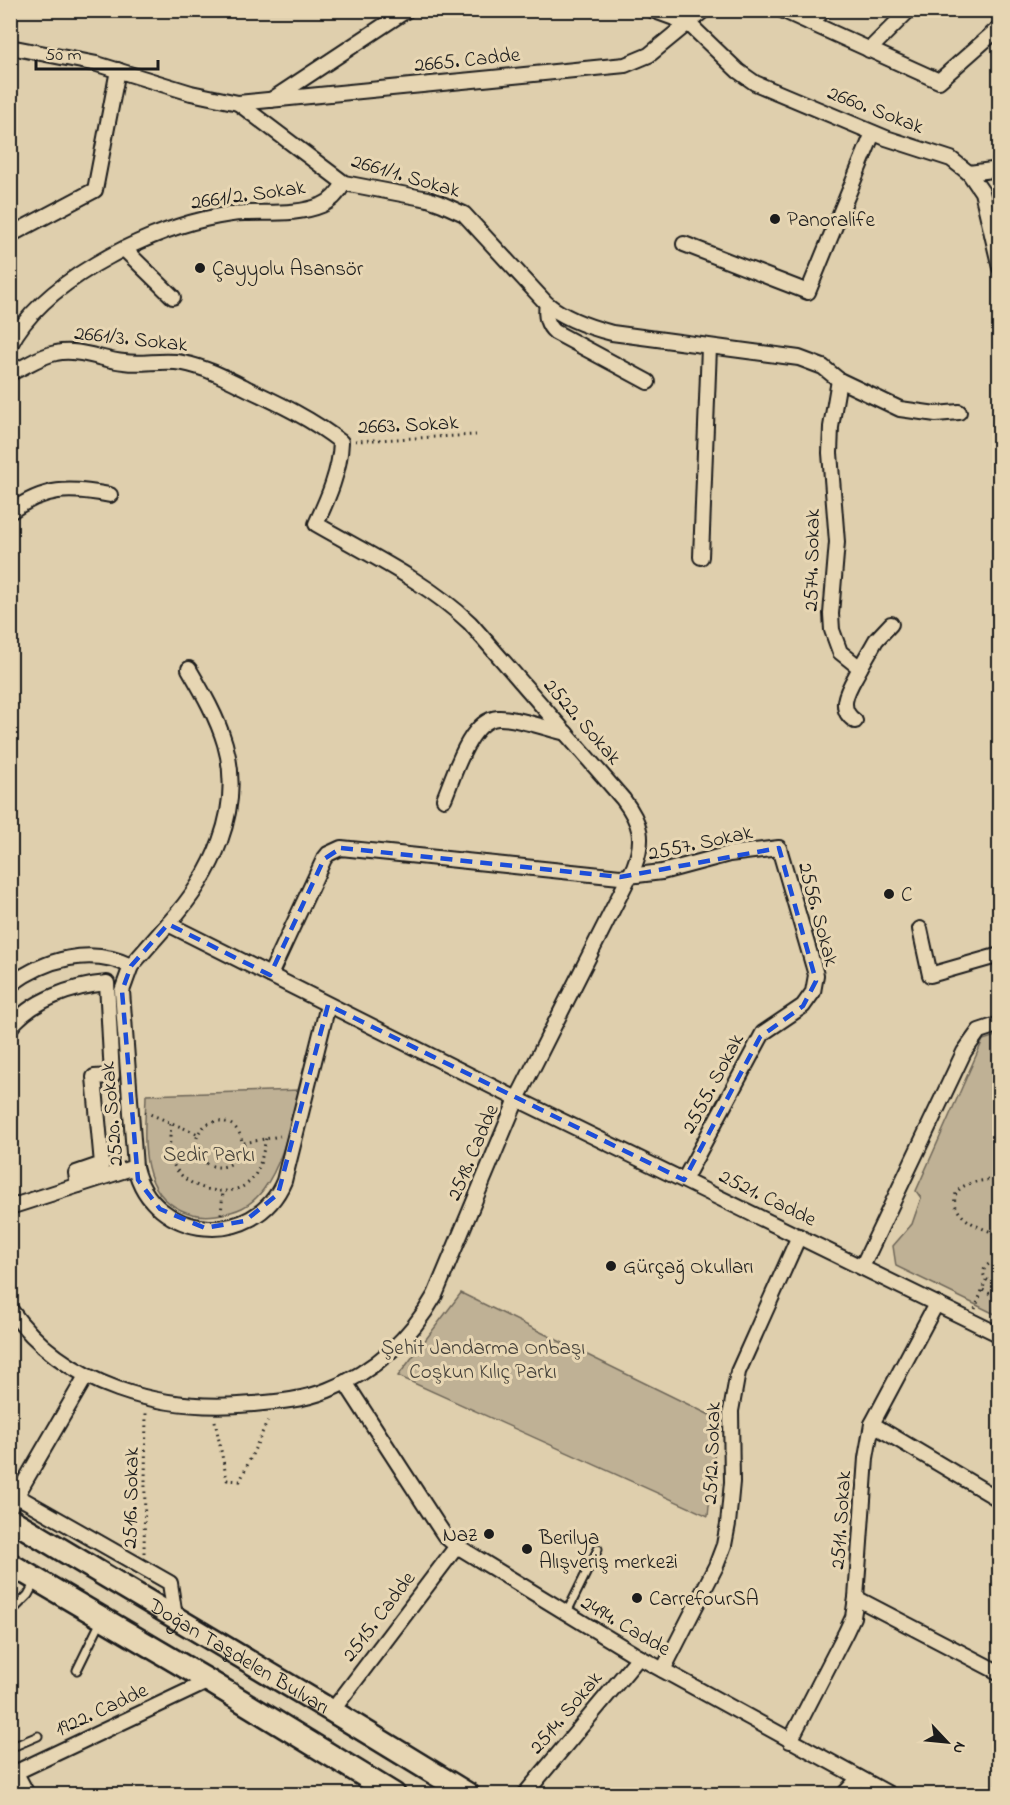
<svg xmlns="http://www.w3.org/2000/svg" width="1010" height="1805" viewBox="0 0 1010 1805" font-family="'Indie Flower',sans-serif">
<style>
.green{fill:#bfb195;stroke:#6e6658;stroke-width:1.5}
.lines{fill:none;stroke-linecap:round;stroke-linejoin:round}
.lane-casing{stroke:#1c1c1c;stroke-width:11}
.street-casing{stroke:#1c1c1c;stroke-width:18}
.primary-casing{stroke:#1c1c1c;stroke-width:26}
.path{stroke:#1c1c1c;stroke-width:3;stroke-dasharray:1.5 4.5;stroke-linecap:butt}
.lane{stroke:#e7d6b3;stroke-width:7}
.street{stroke:#e7d6b3;stroke-width:14}
.primary{stroke:#e7d6b3;stroke-width:21}
.marked{fill:none;stroke:#1d4ed8;stroke-width:4.5;stroke-dasharray:12 8;stroke-linejoin:round}
.poi-dot{fill:#1c1c1c;stroke:#e7d6b3;stroke-width:2}
.labels{text-anchor:middle;stroke-width:6;stroke-linejoin:round;paint-order:stroke}
.street-label{font-size:21px;fill:#1c1c1c;stroke:#e7d6b3}
.poi-label{font-size:21px;fill:#1c1c1c;stroke:#e7d6b3;text-anchor:start}
.park-label{font-size:21px;fill:#45413a;stroke:#e7d6b3}
</style>
<rect width="100%" height="100%" fill="#dfcfad"/>
<filter id="ink" filterUnits="userSpaceOnUse"><feTurbulence type="fractalNoise" baseFrequency=".0167" numOctaves="2"/><feDisplacementMap in="SourceGraphic" scale="12" xChannelSelector="R" yChannelSelector="G"/><feConvolveMatrix kernelMatrix="1 2 1 2 8 2 1 2 1" color-interpolation-filters="sRGB"/></filter>
<g filter="url(#ink)">
<g class="green">
<path d="M 999,1035 L 1000,1035 L 999,1316 L 896,1266 L 893,1246 L 912,1224 L 921,1198 L 916,1191 L 983,1040 Z"/>
<path d="M 299,1090 C 290,1123 284,1162 263,1190 C 250,1207 237,1212 216,1215 C 204,1217 192,1215 181,1210 C 137,1190 145,1135 146,1095 Z"/>
<path d="M 461,1293 L 718,1419 L 708,1516 L 398,1376 Z"/>
</g>
<g class="lines">
<defs>
<g id="lane">
<path d="M 10,1613 L 28,1595 L 35,1582"/>
<path d="M 566,1614 L 598,1549"/>
<path d="M 77,1670 L 101,1621"/>
<path d="M 10,1748 L 38,1736"/>
</g>
<g id="street">
<path d="M 652,10 L 688,23 L 704,10"/>
<path d="M 782,10 L 939,81 L 1000,27"/>
<path d="M 810,23 L 824,10"/>
<path d="M 10,47 L 97,64 L 191,93 L 238,103 L 344,183 L 428,199 L 442,204 L 464,214 L 547,304 C 565,319 589,327 612,333 L 799,358 L 823,367 L 839,380 L 900,409 L 936,414 L 959,412"/>
<path d="M 869,50 L 909,10"/>
<path d="M 271,100 L 407,10"/>
<path d="M 238,103 L 625,65 L 649,55 L 688,23 L 738,71 L 755,83 L 886,138 L 951,159 L 969,173 L 982,192 L 1000,268"/>
<path d="M 969,173 L 1000,169"/>
<path d="M 10,235 L 95,190 L 118,70"/>
<path d="M 684,244 L 808,292 L 873,133"/>
<path d="M 124,249 L 173,297"/>
<path d="M 547,304 C 545,315 546,324 555,332 L 648,382"/>
<path d="M 10,345 C 42,283 140,234 205,219 C 218,216 232,213 245,213 C 270,212 298,215 322,205 C 332,201 339,192 344,183"/>
<path d="M 10,373 C 26,367 39,356 56,353 C 78,348 102,360 124,362 C 143,365 163,359 183,363 C 205,367 226,378 246,388 C 280,404 312,419 341,442 C 340,471 328,498 316,524 C 368,554 426,581 470,623 L 623,799 C 641,823 645,839 634,867 L 517,1099 L 435,1295 C 411,1338 374,1372 328,1390 C 304,1400 278,1402 253,1404 C 162,1413 65,1387 10,1309"/>
<path d="M 839,380 L 831,427 L 830,453 L 837,542 L 831,614 L 832,630 L 840,652 L 860,668 C 851,686 834,707 855,721"/>
<path d="M 10,512 C 45,487 69,487 110,495"/>
<path d="M 701,557 L 709,347"/>
<path d="M 860,668 L 876,640 L 891,624"/>
<path d="M 444,799 C 454,776 469,720 498,718 C 515,717 549,729 566,733"/>
<path d="M 168,924 C 212,876 244,810 225,744 C 217,717 203,693 189,669"/>
<path d="M 920,929 L 930,975 L 1000,955"/>
<path d="M 131,966 L 122,991 L 135,1167 C 152,1241 255,1250 284,1181 L 328,1005"/>
<path d="M 270,975 L 324,859 L 328,854 L 341,848 L 620,877 L 662,872 L 729,854 L 779,848 L 816,975 L 813,992 L 803,1006 L 763,1033 L 684,1180"/>
<path d="M 10,985 C 45,959 91,946 131,966 L 168,924 L 517,1099 L 1000,1335"/>
<path d="M 10,1028 C 31,1000 73,986 107,983 L 112,1076 L 94,1077 L 102,1164 L 76,1173 L 78,1185"/>
<path d="M 10,1207 L 135,1167"/>
<path d="M 862,1267 L 964,1052 L 979,1031 L 1000,1024"/>
<path d="M 345,1382 L 437,1524 L 445,1536 L 457,1546 L 639,1657 L 889,1794"/>
<path d="M 872,1424 L 1000,1500"/>
<path d="M 17,1496 L 170,1583 L 175,1617"/>
<path d="M 10,1507 L 86,1376"/>
<path d="M 856,1598 L 1000,1673"/>
<path d="M 663,1670 L 716,1566 L 724,1545 L 728,1524 L 732,1482 L 731,1411 L 738,1372 L 799,1236"/>
<path d="M 332,1711 L 457,1546"/>
<path d="M 790,1741 L 846,1632 L 853,1617 L 856,1598 L 866,1458 L 872,1424 L 936,1304"/>
<path d="M 16,1773 L 27,1794"/>
<path d="M 10,1775 L 209,1681"/>
<path d="M 525,1794 L 639,1657"/>
<path d="M 844,1794 L 859,1778"/>
</g>
<g id="primary">
<path id="s1" d="M 10,1519 L 332,1711 L 468,1794"/>
<path d="M 10,1564 L 209,1681 L 394,1794"/>
</g>
</defs>
<use href="#lane" class="lane-casing"/>
<use href="#street" class="street-casing"/>
<use href="#primary" class="primary-casing"/>
<g class="path">
<path d="M 355,441 L 476,435"/>
<path d="M 145,1112 L 198,1134"/>
<circle cx="219" cy="1144" r="23"/>
<path d="M 171,1124 C 170,1140 167,1155 176,1169 C 191,1191 235,1201 253,1178 C 261,1167 263,1152 266,1138"/>
<path d="M 1000,1125 L 997,1134 L 1000,1136"/>
<path d="M 244,1143 L 280,1136"/>
<path d="M 1000,1180 C 986,1179 951,1182 955,1203 C 958,1220 985,1231 1000,1234"/>
<path d="M 221,1214 L 223,1192"/>
<path d="M 1000,1266 L 991,1263 C 976,1270 986,1288 1000,1279"/>
<path d="M 983,1290 L 1000,1299"/>
<path d="M 975,1309 L 986,1280"/>
<path d="M 215,1421 L 227,1480 L 240,1481 L 269,1418"/>
<path d="M 144,1553 L 146,1413"/>
</g>
<use href="#lane" class="lane"/>
<use href="#street" class="street"/>
<use href="#primary" class="primary"/>
</g>
</g>
<path class="marked" d="M 341,848 L 620,877 L 779,848 L 816,981 L 803,1006 L 760,1037 L 684,1180 L 328,1005 L 278,1194 L 245,1221 L 205,1228 L 160,1209 L 138,1180 L 122,991 L 131,966 L 168,924 L 270,975 L 324,859 Z"/>
<g class="poi-dot">
<circle cx="775" cy="219" r="6"/>
<circle cx="200" cy="268" r="6"/>
<circle cx="889" cy="894" r="6"/>
<circle cx="611" cy="1266" r="6"/>
<circle cx="489" cy="1534" r="6"/>
<circle cx="527" cy="1549" r="6"/>
<circle cx="637" cy="1598" r="6"/>
</g>
<g class="labels">
<g class="street-label">
<text transform="translate(467 59) rotate(-6)" y="7">2665. Cadde</text>
<text transform="translate(876 109) rotate(21)" y="7">2660. Sokak</text>
<text transform="translate(406 175) rotate(16)" y="7">2661/1. Sokak</text>
<text transform="translate(248 194) rotate(-8)" y="7">2661/2. Sokak</text>
<text transform="translate(131 338) rotate(6)" y="7">2661/3. Sokak</text>
<text transform="translate(408 424) rotate(-3)" y="7">2663. Sokak</text>
<text transform="translate(811 560) rotate(-89)" y="7">2574. Sokak</text>
<text transform="translate(583 721) rotate(49)" y="7">2522. Sokak</text>
<text transform="translate(700 842) rotate(-12)" y="7">2557. Sokak</text>
<text transform="translate(819 914) rotate(75)" y="7">2556. Sokak</text>
<text transform="translate(712 1083) rotate(-62)" y="7">2555. Sokak</text>
<text transform="translate(111 1114) rotate(-95)" y="7">2520. Sokak</text>
<text transform="translate(472 1152) rotate(-67)" y="7">2518. Cadde</text>
<text transform="translate(768 1197) rotate(26)" y="7">2521. Cadde</text>
<text transform="translate(711 1453) rotate(-88)" y="7">2512. Sokak</text>
<text transform="translate(130 1498) rotate(-89)" y="7">2516. Sokak</text>
<text transform="translate(840 1520) rotate(-86)" y="7">2511. Sokak</text>
<text transform="translate(378 1616) rotate(-53)" y="7">2515. Cadde</text>
<text transform="translate(626 1625) rotate(30)" y="7">2494. Cadde</text>
<text dy="7" stroke="none"><textPath href="#s1" startOffset="267">Doğan Taşdelen Bulvarı</textPath></text>
<text transform="translate(101 1709) rotate(-25)" y="7">1922. Cadde</text>
<text transform="translate(565 1712) rotate(-50)" y="7">2514. Sokak</text>
</g>
<g class="poi-label">
<text x="787" y="226">Panoralife</text>
<text x="212" y="275">Çayyolu Asansör</text>
<text x="901" y="901">C</text>
<text x="623" y="1273">Gürçağ Okulları</text>
<text x="477" y="1541" text-anchor="end">Naz</text>
<text x="539" y="1544">Berilya<tspan x="539" dy="24">Alışveriş merkezi</tspan></text>
<text x="649" y="1605">CarrefourSA</text>
</g>
<g class="park-label">
<text x="209" y="1161">Sedir Parkı</text>
<text x="483" y="1354">Şehit Jandarma Onbaşı<tspan x="483" dy="24">Coşkun Kılıç Parkı</tspan></text>
</g>
</g>
<rect width="1010" height="1805" fill="none" stroke="#e7d6b3" stroke-width="36"/>
<rect x="18" y="18" width="974" height="1769" fill="none" stroke="#1c1c1c" stroke-width="2" filter="url(#ink)"/>
<g transform="translate(947 1742) rotate(116)" stroke="#e7d6b3" stroke-width="4.5" paint-order="stroke">
<path d="M0-4.5L10 22L0 15L-10 22Z" fill="#1c1c1c"/>
<text y="-9" font-size="16" font-weight="bold" text-anchor="middle" fill="#1c1c1c">N</text>
</g>
<path d="M36 60v9h122v-9" fill="none" stroke="#1c1c1c" stroke-width="3"/>
<text x="45" y="60" font-size="18" fill="#1c1c1c" stroke="#e7d6b3" stroke-width="4.5" paint-order="stroke">50 m</text>
</svg>
